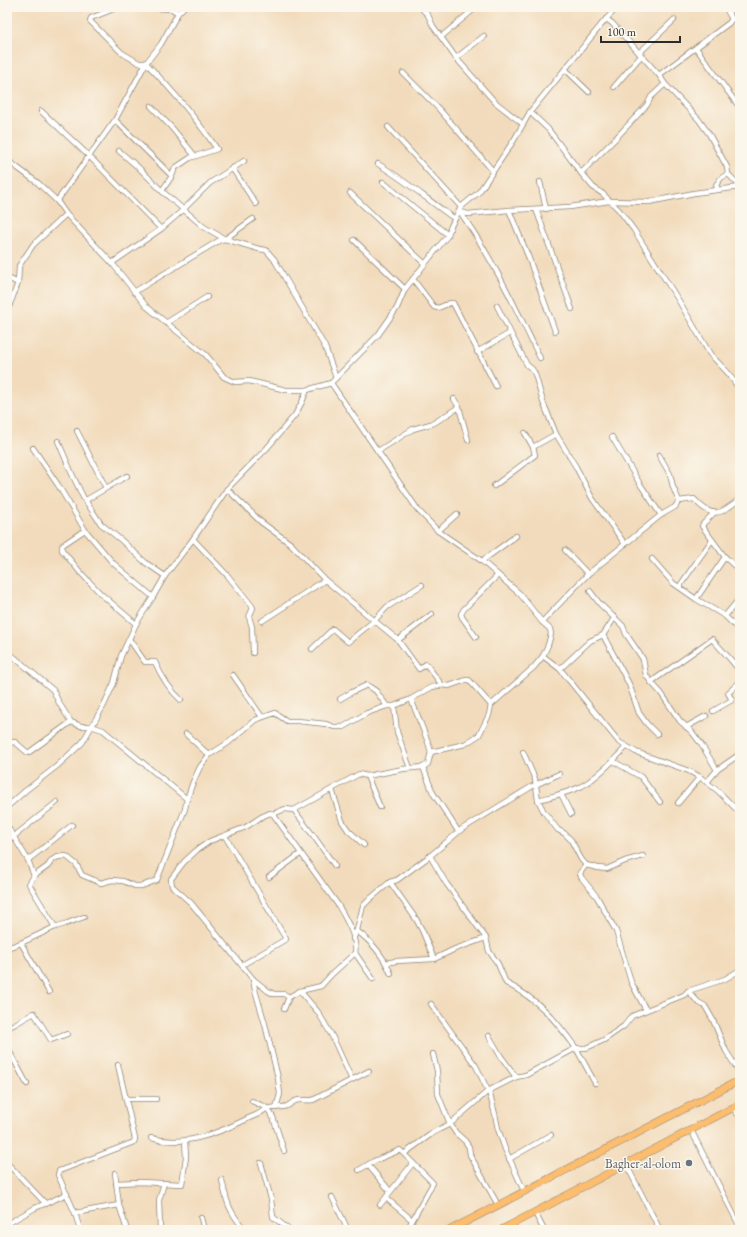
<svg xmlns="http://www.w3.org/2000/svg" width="747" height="1237" viewBox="0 0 747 1237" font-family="'EB Garamond',serif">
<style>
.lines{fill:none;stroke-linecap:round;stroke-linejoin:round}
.minor-casing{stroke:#8e8374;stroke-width:6}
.primary-casing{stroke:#8e8374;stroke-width:8}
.minor{stroke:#fff;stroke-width:4.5}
.primary{stroke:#fcbd6e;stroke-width:7}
.worship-dot{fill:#6b7280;stroke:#fbf7ec;stroke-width:1.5}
.labels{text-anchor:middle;stroke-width:3;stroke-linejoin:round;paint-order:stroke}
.worship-label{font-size:13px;fill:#5b616d;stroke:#fbf7ec;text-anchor:end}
</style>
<rect width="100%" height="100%" fill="#fbf7ec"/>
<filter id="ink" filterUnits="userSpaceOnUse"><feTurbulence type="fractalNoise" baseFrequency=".025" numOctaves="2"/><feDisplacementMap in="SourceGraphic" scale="8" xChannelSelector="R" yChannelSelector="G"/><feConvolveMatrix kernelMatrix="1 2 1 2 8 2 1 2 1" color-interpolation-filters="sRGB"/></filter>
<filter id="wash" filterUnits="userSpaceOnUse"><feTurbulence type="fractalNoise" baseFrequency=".012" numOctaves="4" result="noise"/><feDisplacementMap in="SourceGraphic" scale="16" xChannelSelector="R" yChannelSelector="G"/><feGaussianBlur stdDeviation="0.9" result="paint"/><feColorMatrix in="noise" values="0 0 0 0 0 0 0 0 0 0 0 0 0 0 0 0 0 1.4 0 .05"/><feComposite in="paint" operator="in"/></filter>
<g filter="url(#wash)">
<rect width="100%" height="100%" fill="#f2dbbc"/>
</g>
<g filter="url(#ink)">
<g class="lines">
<defs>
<g id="minor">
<path d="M 131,7 L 116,8 L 91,18 L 90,21 L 122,53 L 139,63 L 146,63 C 172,90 196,118 217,149 L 190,158 L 175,168 L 172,176 L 163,189 L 163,192 L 204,227 L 225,239 L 259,249 L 266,250 L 274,259 L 325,347 L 336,378"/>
<path d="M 138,7 L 172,9 L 178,13"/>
<path d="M 420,7 L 428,15 L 433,26 L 456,58 L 495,102 L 523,124"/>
<path d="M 606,19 L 612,23 L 659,75 L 665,84 L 699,120 L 709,134 L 727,167 L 728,174 L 740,186"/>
<path d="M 441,37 L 473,10"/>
<path d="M 696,48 L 740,108"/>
<path d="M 639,53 L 674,20"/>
<path d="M 456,58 L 484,36"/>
<path d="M 565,69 L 589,92"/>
<path d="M 403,73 L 438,108 L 493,171"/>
<path d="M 659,75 L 729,23 L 732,19 L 725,7"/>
<path d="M 614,87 L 641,56"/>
<path d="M 151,106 L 172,128 L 195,156"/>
<path d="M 41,111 L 89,156 L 161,229"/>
<path d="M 530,112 L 548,129 L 581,173 L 593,187 L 603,194 L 619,210 L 634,230 L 679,301 L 710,354 L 729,374 L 740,390"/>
<path d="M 115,120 L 172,176"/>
<path d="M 388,127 L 461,207"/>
<path d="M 119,151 L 138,167 L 163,192"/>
<path d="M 7,160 L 38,183 L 57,201 L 66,214 L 112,263 L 146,306 L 206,355 L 224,377 L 235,382 L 249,381 L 286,390 L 307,390 L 331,383 L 378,335 L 397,308 L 405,289 L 448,235 L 451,226 L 461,207 L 479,192 L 514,140 L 530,112 L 606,19 L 618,7"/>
<path d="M 378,164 C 405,180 429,201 455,219"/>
<path d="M 232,168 L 256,204"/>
<path d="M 581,173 L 615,139 L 647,105 L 651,97 L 665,84"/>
<path d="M 383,182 L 448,235"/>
<path d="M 540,182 L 546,209"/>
<path d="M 718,190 L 716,185 L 721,178 L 728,174"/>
<path d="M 350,193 L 425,264"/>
<path d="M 57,201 L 115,120 L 146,63 L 161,44 L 178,13 L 184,7"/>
<path d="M 536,209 L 572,309"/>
<path d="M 509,210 L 528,256 L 555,331"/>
<path d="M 460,212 L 468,214 L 509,210 L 570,207 L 609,201 L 649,202 L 694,193 L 740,187"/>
<path d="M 460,212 C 492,257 516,308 540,358"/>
<path d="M 354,240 L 405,289"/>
<path d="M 112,263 L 161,229 L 183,210 L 210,183 L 244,161"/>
<path d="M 413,279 L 434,307 L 438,308 L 450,303 L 453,303 L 496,386"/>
<path d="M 7,280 L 10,279 L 18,283"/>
<path d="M 134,292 L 220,240 L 225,239 L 253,219"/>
<path d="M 497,306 L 527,365 L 532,369 L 535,374 L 543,402 L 556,434 L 576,467 L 592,498 L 625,544"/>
<path d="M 7,312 L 18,283 L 19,266 L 33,245 L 66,214"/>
<path d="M 166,323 L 207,297"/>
<path d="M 477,352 L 510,333"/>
<path d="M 331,383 L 418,510 L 438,531 L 482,561 L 520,594 L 542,622 L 550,629 L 551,634 L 548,645 L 543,656 L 534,667 L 491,705 L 489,715 L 479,735 L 465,744 L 431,752"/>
<path d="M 454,399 L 459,407 L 468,440"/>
<path d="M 77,431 L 106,488"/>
<path d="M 612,437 L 640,484 L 661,515"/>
<path d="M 58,441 L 72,474 L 83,497 L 101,524 L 121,540 L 146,563 L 165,576"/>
<path d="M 533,447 L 556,434"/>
<path d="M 33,448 L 58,485 L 85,530 L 113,563 L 153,597"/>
<path d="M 378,451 L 413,429 L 434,423 L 459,407"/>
<path d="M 659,455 L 670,474 L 673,487 L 679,501"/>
<path d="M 494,486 L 535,455 L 533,447 L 525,433"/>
<path d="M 227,489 L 261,522 L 291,544 L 325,580 L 398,640 L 419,669 L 426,664 L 442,685"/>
<path d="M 86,500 L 127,476"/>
<path d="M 714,513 L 703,524 L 702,526 L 725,557 L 740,571"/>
<path d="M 85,530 L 64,544 L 62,546 L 62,550 L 80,572 L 101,594 L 136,624"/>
<path d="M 438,531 L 457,514"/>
<path d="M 193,539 L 228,576 L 252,606 L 253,608 L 249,617 L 252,627 L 253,653"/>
<path d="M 565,550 L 588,574"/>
<path d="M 652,559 L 673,583 L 696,599 L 725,616 L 740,631"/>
<path d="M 482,561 L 516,536"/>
<path d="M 679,587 L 712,540"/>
<path d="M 590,591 L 600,604 L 623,626 L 626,634 L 643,659 L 646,675 L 651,682 L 661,693 L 680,721 L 692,732 L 701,744 L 717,770"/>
<path d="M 696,599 L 725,557"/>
<path d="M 725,616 L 740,598"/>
<path d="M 262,621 L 325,580"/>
<path d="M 542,622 L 588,574 L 661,515 L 675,507 L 679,501 L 694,499 C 713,520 720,514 740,499"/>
<path d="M 603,635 L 629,684 L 639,713 L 647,724 L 657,734"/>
<path d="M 476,637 L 462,617 L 461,614 L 464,609 L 498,575"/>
<path d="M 129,639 L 145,662 L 155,662 C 161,676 169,689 181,700"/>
<path d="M 398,640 L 432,614"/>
<path d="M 312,649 L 333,629 L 348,642 L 375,620 L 387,607 L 422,585"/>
<path d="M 7,651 L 53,690 L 59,703 L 71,722 L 81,726 L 91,726 L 103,730 L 187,799"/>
<path d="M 543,656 L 560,669 L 619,742 L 636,752 L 689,771 L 700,777 L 718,791 L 740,813"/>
<path d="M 560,669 L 590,641 L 603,635 L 615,617"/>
<path d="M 233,675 L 262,717"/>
<path d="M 651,682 L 712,639 L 731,660 L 740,671"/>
<path d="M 340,699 L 352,692 L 367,685 L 376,691 L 387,706"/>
<path d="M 394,706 L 397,732 L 410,768"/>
<path d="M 713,711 L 732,700 L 728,693 L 740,682"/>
<path d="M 686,727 L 706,716"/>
<path d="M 186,734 L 209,755"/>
<path d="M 7,743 L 15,742 L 28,753 L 71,722"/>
<path d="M 523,752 L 535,779 L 538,800 L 544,812 L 558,830 L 564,833 L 571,840 L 581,859 L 586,865 L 598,868 L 607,869 L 625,861 L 643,856"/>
<path d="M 613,761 L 641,777 L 660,802"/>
<path d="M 423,767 L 433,793 L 458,831"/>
<path d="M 367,776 L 380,807"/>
<path d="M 707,782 L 717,770 L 740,754"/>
<path d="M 332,790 L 342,821 L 348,830 L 364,845"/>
<path d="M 561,794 L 571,814"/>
<path d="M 538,800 C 553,796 568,793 582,786 C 596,778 615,759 626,747"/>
<path d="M 678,803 L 700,777"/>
<path d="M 7,807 L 25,791 L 57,766 L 82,743 L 104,705 L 114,683 L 121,656 L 136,624 L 153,597 L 165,576 L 193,539 L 227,489 L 267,448 L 295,415 L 302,402 L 307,390"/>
<path d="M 294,810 L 315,838 L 335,866"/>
<path d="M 273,814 L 338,905 C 345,917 358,939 355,953 L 332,974 L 321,986 L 300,991 L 289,997 L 284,994 L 274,994 L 268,991 L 253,979 L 191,903 L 172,886 L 171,879 L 184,862 L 197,850 L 210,841 L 246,827 L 261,817 L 270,813 L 273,814 L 285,809 L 294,810 L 359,774 L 367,776 L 403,769 L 423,767 L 428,764 L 431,752 L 428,742 L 411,699"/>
<path d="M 7,826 L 28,860 L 34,876"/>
<path d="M 225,836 L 286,939 L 242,965"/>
<path d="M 13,837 L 57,802"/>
<path d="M 430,856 L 446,883 L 486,938 L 489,951 L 498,964 L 506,983 C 539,1000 555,1019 576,1048 L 586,1048 L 604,1040 L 624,1026 L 632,1016 L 684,995 L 688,991 L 725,979 L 740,970"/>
<path d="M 28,860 L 72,825"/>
<path d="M 586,865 L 580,873 L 581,877 L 597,897 L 616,931 L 631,982 L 646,1010"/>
<path d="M 269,877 L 300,854"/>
<path d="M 390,882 L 416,919 L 422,930 L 434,959"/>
<path d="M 55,927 L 29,884 L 34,876 L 48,866 L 52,860 L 58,857 L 66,856 L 76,864 L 82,875 L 101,883 L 112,880 L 123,881 L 135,886 L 142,886 L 157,880 L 185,809 L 187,799 L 193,782 L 200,767 L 209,755 L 228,743 L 255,720 L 275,713 L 287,721 L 298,721 L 326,724 L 334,727 L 343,727 L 367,713 L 387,706 L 394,706 L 411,699 L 432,687 L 442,685 L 449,686 L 466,680 L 469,680 L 491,705"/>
<path d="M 357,931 C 372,942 384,957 391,974"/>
<path d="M 353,939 L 357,930 L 363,906 L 371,898 L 390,882 L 397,880 L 430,856 L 462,829 L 531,787 L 559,774"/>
<path d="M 21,943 L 49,992"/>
<path d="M 7,948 L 21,943 L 55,927 L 65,924 L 84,917"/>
<path d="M 355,953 L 373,979"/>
<path d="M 386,963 L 396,961 L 434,959 L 455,949 L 486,938"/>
<path d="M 253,979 L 255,990 L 265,1024 L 278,1078 L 280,1094 L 276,1108"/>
<path d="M 300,991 L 318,1012 L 332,1036 L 352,1080"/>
<path d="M 688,991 L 698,1002 L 705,1006 L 713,1020 L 726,1051 L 740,1073"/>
<path d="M 431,1004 L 476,1066 L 490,1095 L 495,1114 L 498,1129 L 505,1149 L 524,1191"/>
<path d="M 284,1009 L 289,997"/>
<path d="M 7,1028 L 15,1024 L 34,1013 L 51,1040 L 67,1034"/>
<path d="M 489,1036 L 500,1055 L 516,1077"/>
<path d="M 7,1047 L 27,1084"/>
<path d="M 433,1054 L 437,1071 L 438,1094 L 450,1124 L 456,1133 L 465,1141 L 469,1147 L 470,1155 L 498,1205"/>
<path d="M 126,1099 L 156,1099"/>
<path d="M 252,1101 L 267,1108 L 273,1117 L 284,1151"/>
<path d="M 733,1108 L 740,1117"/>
<path d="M 691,1130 L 740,1227"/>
<path d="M 151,1138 C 183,1147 216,1134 245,1120 C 248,1118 252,1117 256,1115 C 260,1114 263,1110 266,1109 C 271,1107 283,1108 287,1106 C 290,1105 292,1102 295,1101 C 300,1099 307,1101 313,1100 L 369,1071"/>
<path d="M 405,1153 L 434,1132 L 450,1124 L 488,1091 L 516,1077 L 526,1075 L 576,1048 L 595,1083"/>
<path d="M 509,1159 L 551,1135"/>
<path d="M 7,1163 L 46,1204"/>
<path d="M 261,1163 L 271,1199 L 273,1217 L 287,1228 L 288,1230"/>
<path d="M 626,1164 L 660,1230"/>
<path d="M 368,1165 L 390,1191"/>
<path d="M 359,1170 L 374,1161 L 400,1150 L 433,1183 L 407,1230"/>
<path d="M 115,1173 L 119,1205 L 127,1230"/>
<path d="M 222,1180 C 227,1204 229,1211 245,1230"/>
<path d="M 116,1183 L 140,1182 L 182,1184 L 186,1157 L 185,1141"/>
<path d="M 332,1197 L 348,1230"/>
<path d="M 386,1198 L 412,1220"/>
<path d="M 380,1205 L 413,1163"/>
<path d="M 75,1213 L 119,1205"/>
<path d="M 535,1213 L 544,1230"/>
<path d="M 201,1218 L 204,1230"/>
<path d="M 7,1224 L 35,1208 L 67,1194"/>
<path d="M 80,1230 L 75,1213 L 58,1175 L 59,1171 L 134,1142 L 135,1139 L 118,1065"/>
<path d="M 160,1230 L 159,1200 L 164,1183"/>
</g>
<g id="primary">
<path d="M 450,1230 L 740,1080"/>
<path d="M 501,1230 L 740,1104"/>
</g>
</defs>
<use href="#minor" class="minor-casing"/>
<use href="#primary" class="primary-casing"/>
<use href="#minor" class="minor"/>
<use href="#primary" class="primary"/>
</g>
</g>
<circle class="worship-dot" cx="689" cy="1163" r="4"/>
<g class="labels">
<g class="worship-label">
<text x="681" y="1168">Bagher-al-olom</text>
</g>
</g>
<rect width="747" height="1237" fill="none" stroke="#fbf7ec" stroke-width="24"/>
<path d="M601 36v6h79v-6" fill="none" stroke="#2b2b2b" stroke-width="2"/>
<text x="607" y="36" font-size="12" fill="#2b2b2b" stroke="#fbf7ec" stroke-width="3" paint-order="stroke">100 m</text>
</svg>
